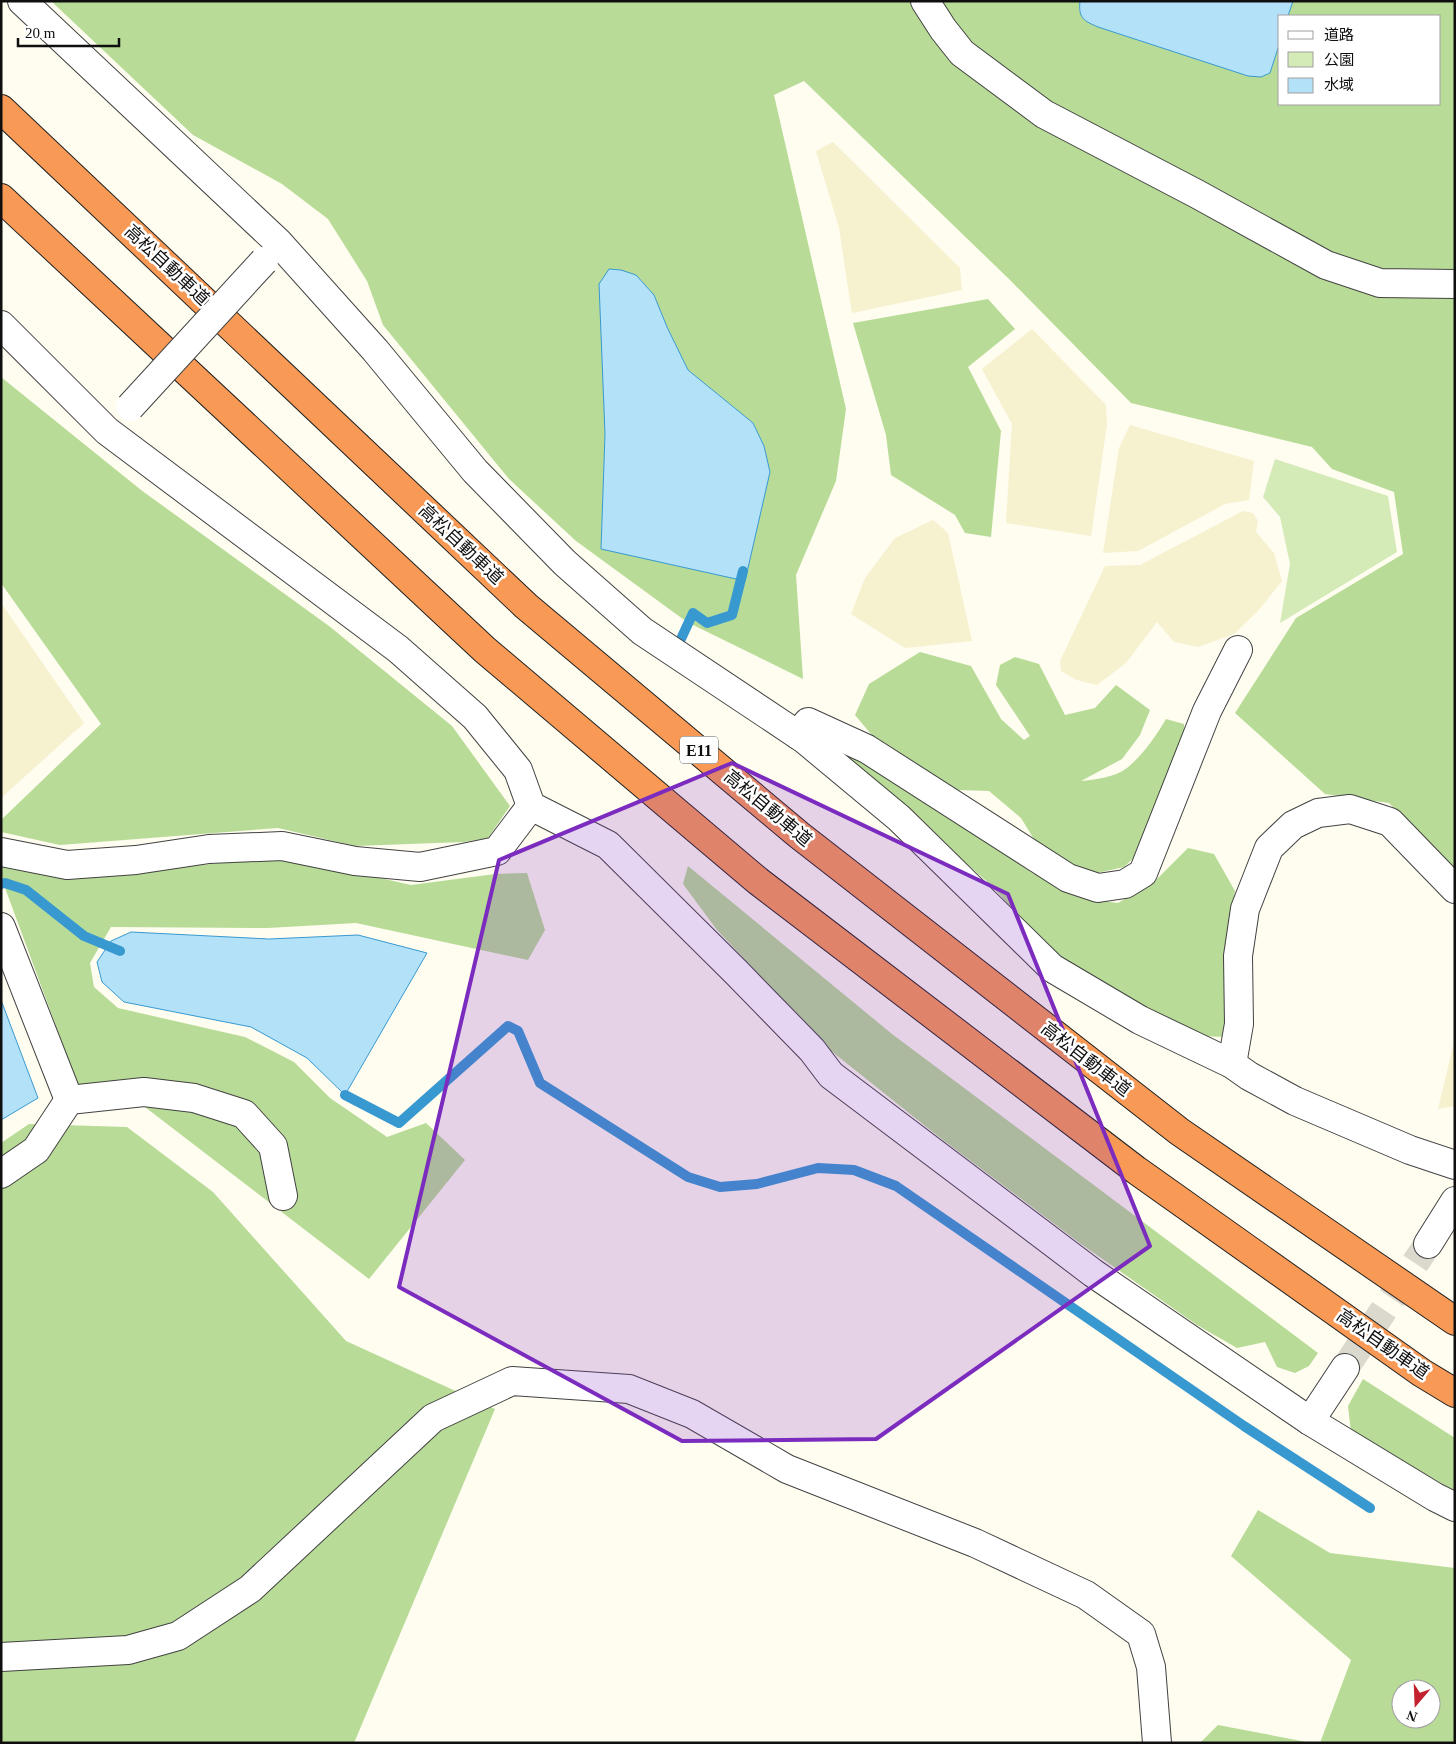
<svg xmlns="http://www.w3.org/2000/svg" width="1456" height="1744" viewBox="0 0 1456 1744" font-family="'Times New Roman','Noto Sans JP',serif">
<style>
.farmland{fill:#f6f1cf}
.green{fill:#d4ebb8}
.forest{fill:#b8dc97;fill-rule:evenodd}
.water{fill:#b3e1f8;stroke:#3899d1}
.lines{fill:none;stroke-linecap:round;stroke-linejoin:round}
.stream{stroke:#3899d1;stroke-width:10}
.minor-tunnel{stroke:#dbd8ce;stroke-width:28;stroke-dasharray:28 14;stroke-linecap:butt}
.minor-casing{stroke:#424242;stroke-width:30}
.highway-casing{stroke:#202020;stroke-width:30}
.minor{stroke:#fff;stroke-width:28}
.highway{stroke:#f89a55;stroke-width:28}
.minor-bridge-casing{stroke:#424242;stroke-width:30;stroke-linecap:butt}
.minor-bridge{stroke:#fff;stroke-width:28}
.marked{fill:#7b2cbf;fill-opacity:0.2;stroke:#7b2cbf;stroke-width:4;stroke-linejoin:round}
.labels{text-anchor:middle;stroke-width:5;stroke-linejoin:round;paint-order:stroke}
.shield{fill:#fff;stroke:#575757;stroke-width:1}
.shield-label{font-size:16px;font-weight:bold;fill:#0f0f0f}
.street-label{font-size:18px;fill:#0f0f0f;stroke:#fff}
</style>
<rect width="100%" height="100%" fill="#fffcf0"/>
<g class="farmland">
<path d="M 833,142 L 960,268 L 962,290 L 852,313 L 839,228 L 816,151 Z"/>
<path d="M 1032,329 L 1106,405 L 1107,424 L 1091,536 L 1006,523 L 1012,424 L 982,369 Z"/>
<path d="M 1130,425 L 1254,461 L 1249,500 L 1225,504 L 1138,551 L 1103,553 L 1119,448 Z"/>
<path d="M 1243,511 L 1253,513 L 1258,521 L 1256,532 L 1274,553 L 1282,581 L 1258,611 L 1234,634 L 1198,647 L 1174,642 L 1157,622 L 1126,663 L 1097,685 L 1077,680 L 1061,671 L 1060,661 L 1105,566 L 1140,565 Z"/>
<path d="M 933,520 L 948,533 L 972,641 L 905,648 L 851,614 L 865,578 L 895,538 Z"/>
<path d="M 1,603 L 84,723 L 1,798 Z"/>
<path d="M 1455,1038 L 1455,1106 L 1438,1109 Z"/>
</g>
<path class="green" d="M 1275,459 L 1388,496 L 1397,552 L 1280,623 L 1290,564 L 1280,517 L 1263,497 Z"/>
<g class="forest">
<path d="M 51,1 L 1080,1 L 1079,10 L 1270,73 L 1280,42 L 1280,104 L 1440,104 L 1440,16 L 1288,16 L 1293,1 L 1455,1 L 1455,870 L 1389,803 L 1325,794 L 1235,713 L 1296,618 L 1403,554 L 1394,492 L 1332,469 L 1312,447 L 1131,403 L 1010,280 L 804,81 L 774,95 L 846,409 L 836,481 L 796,575 L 803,679 L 687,622 L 576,541 L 509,479 L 383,325 L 367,281 L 328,219 L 282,184 L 193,135 ZM 636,275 L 654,295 L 667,327 L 688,370 L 753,423 L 764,446 L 770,472 L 601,549 L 605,434 Z"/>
<path d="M 988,299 L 1015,329 L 968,367 L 1001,431 L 991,537 L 965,533 L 955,515 L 891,475 L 886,435 L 853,323 Z"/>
<path d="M 1,377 L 141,490 L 329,626 L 452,726 L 510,806 L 488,838 L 464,842 L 355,846 L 278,828 L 60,845 L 1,832 L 1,820 L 101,724 L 1,583 Z"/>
<path d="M 920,652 L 971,666 L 1001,719 L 1024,740 L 1030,736 L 996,685 L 1000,665 L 1015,657 L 1039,664 L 1065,715 L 1095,708 L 1116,685 L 1150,710 L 1140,735 L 1122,759 L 1081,781 C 1094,780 1116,777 1127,768 C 1143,755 1156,736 1166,719 L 1184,724 L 1185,739 L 1143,849 L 1124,867 L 1088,875 L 1040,849 L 1021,818 L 989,791 L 956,790 L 906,763 L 875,739 L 855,715 L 869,684 Z"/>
<path d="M 839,751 L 909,787 L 1032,873 L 1089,899 L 1118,903 L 1155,881 L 1188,848 L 1214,854 L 1235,891 L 1228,933 L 1227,1037 L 1197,1036 L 1122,997 L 1047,948 L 992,886 Z"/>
<path d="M 271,858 L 323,865 L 411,885 L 495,874 L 527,873 L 545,930 L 528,960 L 356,923 L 268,928 L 111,927 L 90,963 L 94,987 L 118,1008 L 245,1037 L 294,1062 L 330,1098 L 387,1137 L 426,1123 L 465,1160 L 369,1279 L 128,1094 L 78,1086 L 1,877 L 1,864 L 72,878 Z"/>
<path d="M 688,866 L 892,1034 L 1318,1353 L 1309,1366 L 1295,1373 L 1277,1367 L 1265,1342 L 1237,1348 L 1197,1325 L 1081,1244 L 939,1137 L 830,1050 L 717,930 L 683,884 Z"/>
<path d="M 29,1124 L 127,1127 L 213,1192 L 346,1341 L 495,1409 L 354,1743 L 1,1743 L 1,1143 Z"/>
<path d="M 1363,1379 L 1455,1438 L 1455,1491 L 1351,1432 L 1348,1406 Z"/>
<path d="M 1258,1510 L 1330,1553 L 1455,1568 L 1455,1743 L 1320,1743 L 1351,1660 L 1231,1556 ZM 1401,1689 L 1431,1689 L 1431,1719 L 1401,1719 Z"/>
<path d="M 1218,1725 L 1312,1743 L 1200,1743 Z"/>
</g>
<g class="water">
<path d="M 1080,1 L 1293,1 L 1288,16 L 1280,16 L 1280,42 L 1270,73 L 1261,77 L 1248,76 L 1098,27 C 1084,21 1078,18 1080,1 Z"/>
<path d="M 609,269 L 621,270 L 636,275 L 654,295 L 667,327 L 688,370 L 753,423 L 764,446 L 770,472 L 745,581 L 601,549 L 605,434 L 599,284 Z"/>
<path d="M 131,932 L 269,939 L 358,935 L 427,953 L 345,1095 L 307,1058 L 251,1027 L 124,1002 L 102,982 L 97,962 L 111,941 Z"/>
<path d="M 1,1000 L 38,1098 L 1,1120 Z"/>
</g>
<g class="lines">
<g class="stream">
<path d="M 680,641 L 693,613 L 707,623 L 732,615 L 743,571"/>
<path d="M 1,884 L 5,883 L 26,890 L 84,936 L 120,951"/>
<path d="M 345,1095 L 399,1123 L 508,1026 L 518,1031 L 540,1083 L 688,1177 L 720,1187 L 757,1184 L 818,1168 L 854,1170 L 896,1186 L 1244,1426 L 1370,1508"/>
</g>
<path class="minor-tunnel" d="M 1345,1368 L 1428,1244"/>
<defs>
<g id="minor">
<path d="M 22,1 L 279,243 L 375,350 L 475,471 L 565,563 L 642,631 L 804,739 L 899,818 L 1052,968 L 1140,1020 L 1232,1064 L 1249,1076 L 1295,1101 L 1410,1150 L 1455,1165"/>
<path d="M 925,1 L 943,29 L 962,53 L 1044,114 L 1197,194 L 1326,265 L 1380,283 L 1455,284"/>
<path d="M 1,325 L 107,431 L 398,649 L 475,717 L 518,770 L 531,806 L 608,845 L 736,972 L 812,1050 L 831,1075 L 1093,1273 L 1310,1421 L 1435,1497 L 1455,1507"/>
<path d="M 798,735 L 808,722 L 867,749 L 1068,878 L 1098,888 L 1125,884 L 1143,873 L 1207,711 L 1238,650"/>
<path d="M 1,852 L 67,865 L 136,860 L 209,849 L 282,846 L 355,861 L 420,867 L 497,851 L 531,806"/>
<path d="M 1,927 L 69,1100"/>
<path d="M 1232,1064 L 1239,1024 L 1238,956 L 1245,909 L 1269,848 L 1293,825 L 1318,813 L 1350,809 L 1390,822 L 1455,889"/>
<path d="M 69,1100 L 144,1092 L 194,1098 L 244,1114 L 273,1146 L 283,1196"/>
<path d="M 1,1174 L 36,1150 L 69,1100"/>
<path d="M 1428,1244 L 1455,1201"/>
<path d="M 1310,1421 L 1345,1368"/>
<path d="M 1,1657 L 128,1650 L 178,1636 L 250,1589 L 433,1418 L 512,1381 L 629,1389 L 692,1414 L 787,1469 L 975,1543 L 1086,1595 L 1141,1634 L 1151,1667 L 1157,1743"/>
</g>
<g id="highway">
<path d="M 1,109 L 526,606 L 799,835 L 1180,1132 L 1455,1321"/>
<path d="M 1,198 L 485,650 L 758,881 L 1136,1170 L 1422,1373 L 1455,1393"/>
</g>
</defs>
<use href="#minor" class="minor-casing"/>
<use href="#highway" class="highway-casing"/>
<use href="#minor" class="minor"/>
<use href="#highway" class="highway"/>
<defs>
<path id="minor-bridge" d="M 130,407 L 264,261"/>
</defs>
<use href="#minor-bridge" class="minor-bridge-casing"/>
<use href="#minor-bridge" class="minor-bridge"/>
</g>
<path class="marked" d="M 732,763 L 1008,894 L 1150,1246 L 876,1439 L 682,1441 L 399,1287 L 499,860 Z"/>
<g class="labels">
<rect class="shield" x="680" y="736.5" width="38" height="27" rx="4"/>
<g class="shield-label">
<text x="699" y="756">E11</text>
</g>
<g class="street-label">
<text transform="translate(167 265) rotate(43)" y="6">高松自動車道</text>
<text transform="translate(461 544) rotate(43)" y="6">高松自動車道</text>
<text transform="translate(768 808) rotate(40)" y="6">高松自動車道</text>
<text transform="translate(1086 1059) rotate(38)" y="6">高松自動車道</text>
<text transform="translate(1383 1344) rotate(35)" y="6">高松自動車道</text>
</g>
</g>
<rect width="1456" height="1744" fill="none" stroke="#0f0f0f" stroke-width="5"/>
<rect x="1278" y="15" width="162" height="90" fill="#ffffff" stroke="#9f9f9f"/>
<rect x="1288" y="31" width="25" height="8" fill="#ffffff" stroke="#9f9f9f"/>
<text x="1324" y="40" font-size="15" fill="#0f0f0f">道路</text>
<rect x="1288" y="52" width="25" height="15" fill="#d4ebb8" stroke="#9f9f9f"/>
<text x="1324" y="65" font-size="15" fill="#0f0f0f">公園</text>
<rect x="1288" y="78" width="25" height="15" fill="#b3e1f8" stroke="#9f9f9f"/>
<text x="1324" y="90" font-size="15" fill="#0f0f0f">水域</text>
<g transform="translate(1416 1704) rotate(199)"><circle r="24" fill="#ffffff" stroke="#9f9f9f"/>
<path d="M0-4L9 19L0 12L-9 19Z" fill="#c4222f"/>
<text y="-8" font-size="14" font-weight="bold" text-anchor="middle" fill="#0f0f0f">N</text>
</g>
<path d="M18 38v8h101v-8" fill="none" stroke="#0f0f0f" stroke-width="2.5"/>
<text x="25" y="38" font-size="15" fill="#0f0f0f" stroke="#ffffff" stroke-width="4" paint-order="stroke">20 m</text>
</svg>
